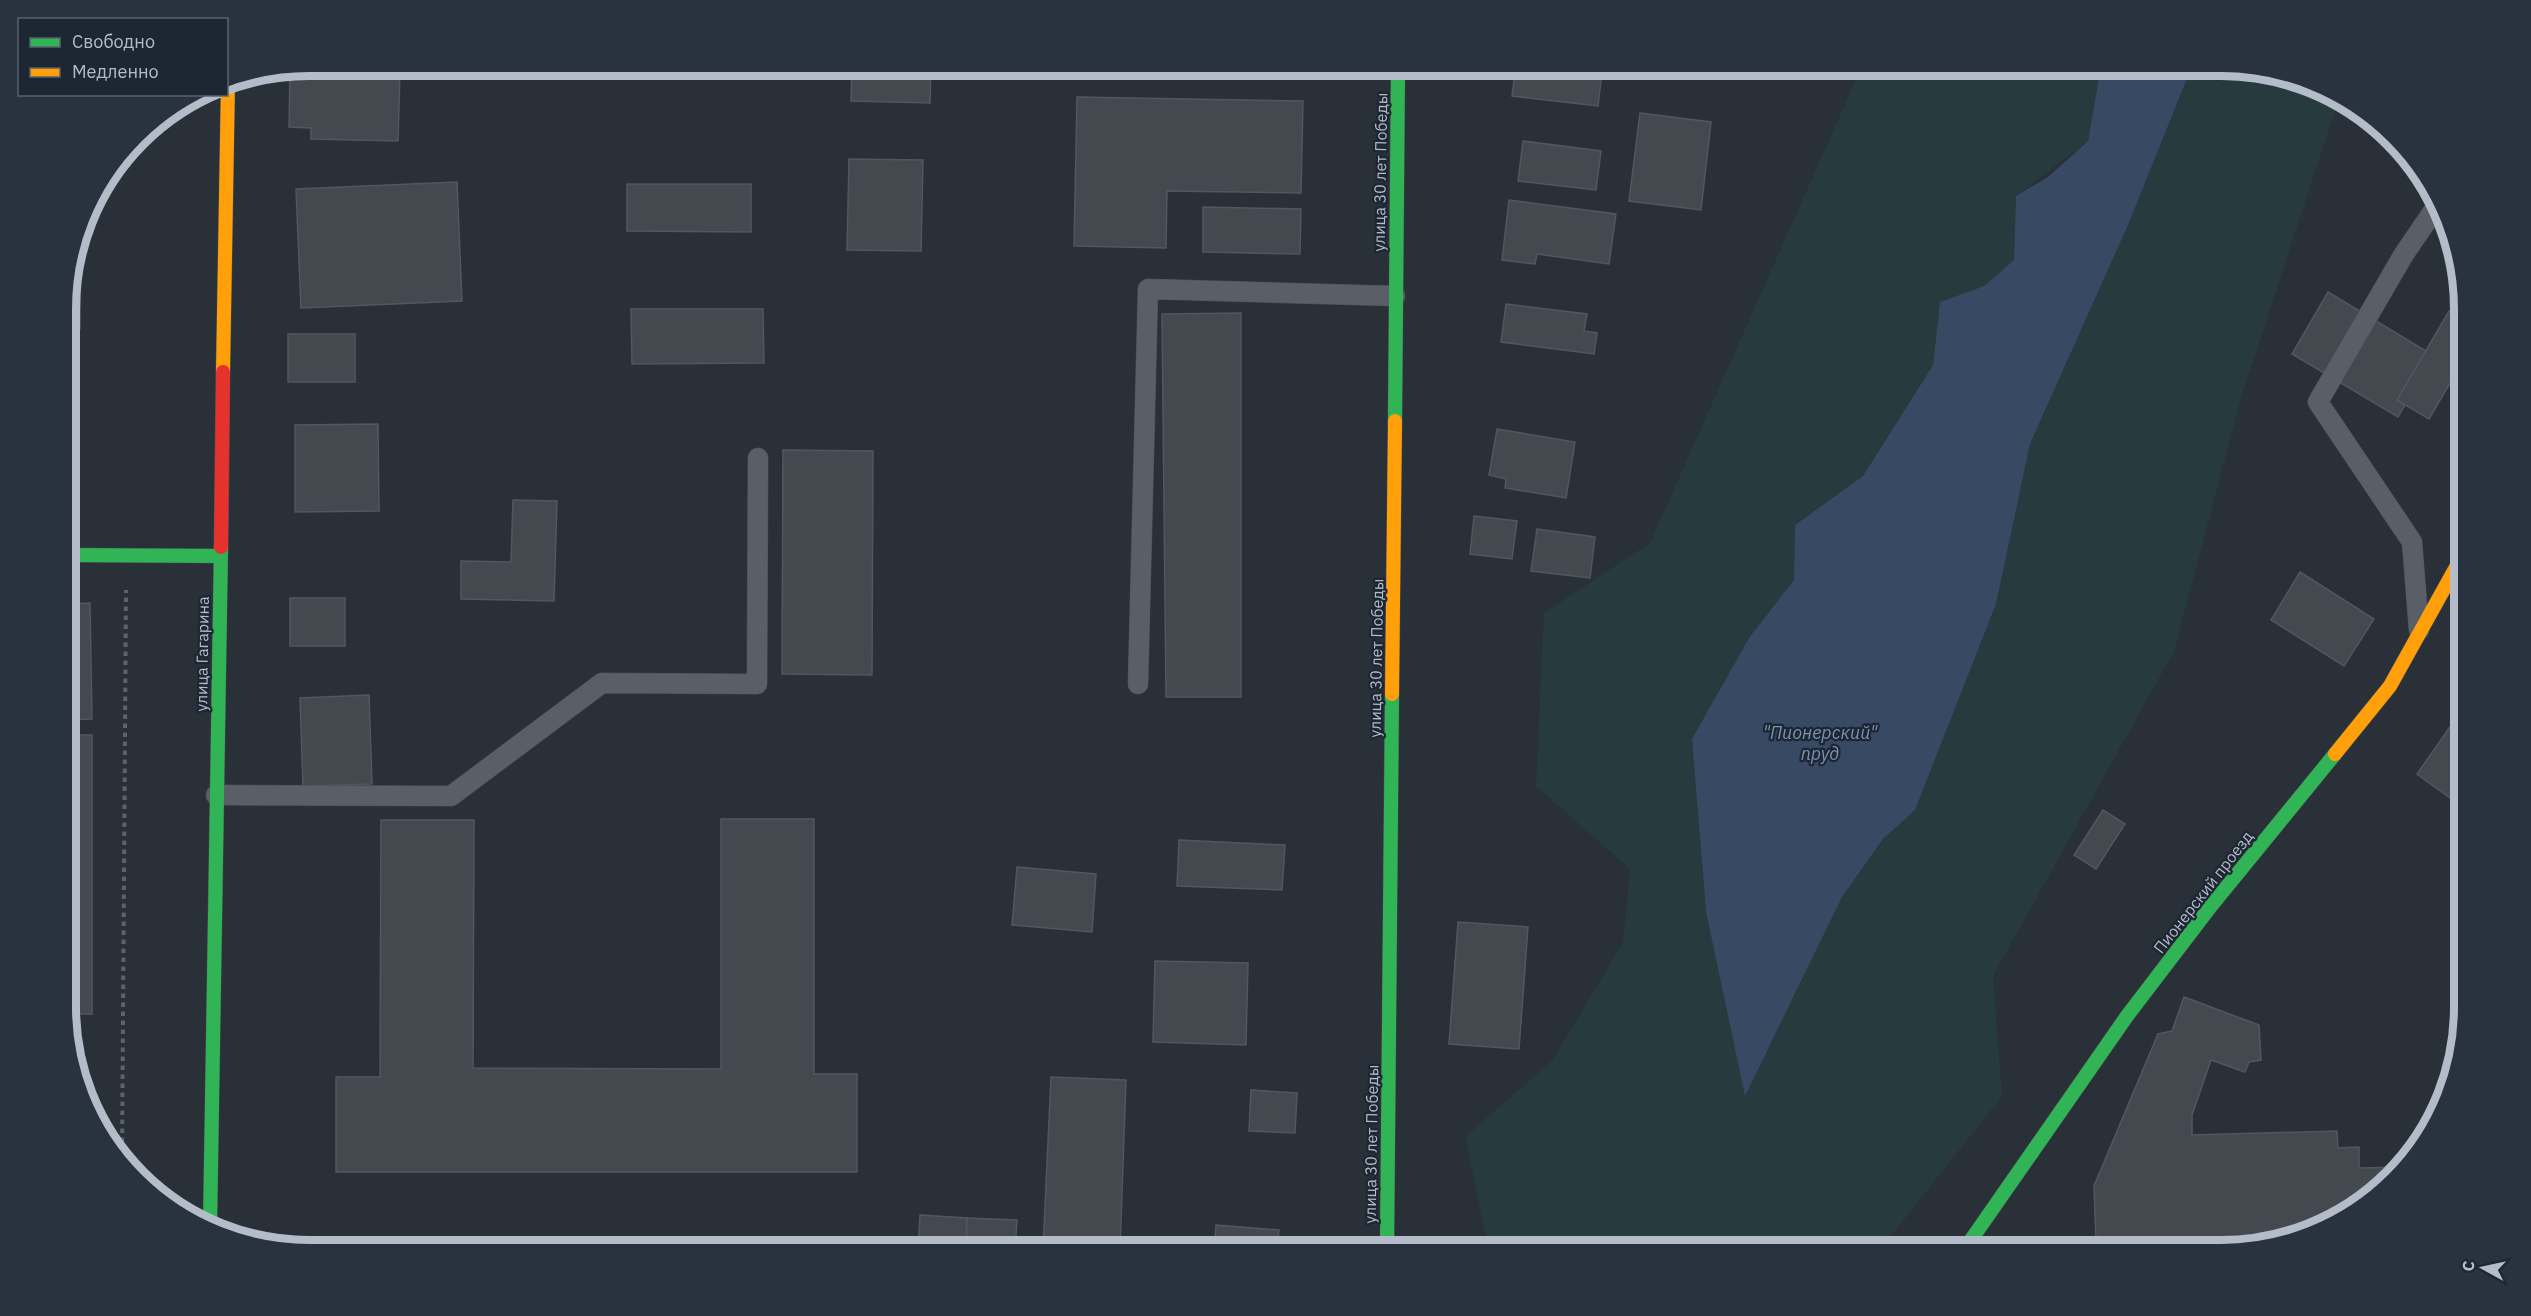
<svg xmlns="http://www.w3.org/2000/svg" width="2531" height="1316" viewBox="0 0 2531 1316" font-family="'IBM Plex Sans',sans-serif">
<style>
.green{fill:#273a3e}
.water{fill:#384963}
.building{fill:#444950;stroke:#52575f;stroke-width:1.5}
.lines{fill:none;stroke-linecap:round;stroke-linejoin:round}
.lane-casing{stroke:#484c53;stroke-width:21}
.fast-casing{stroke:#484c53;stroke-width:15}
.slow-casing{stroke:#484c53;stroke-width:15}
.jam-casing{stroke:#484c53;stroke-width:15}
.path{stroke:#5d636a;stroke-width:4;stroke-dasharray:4.5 4.5;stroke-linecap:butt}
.lane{stroke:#5a5e66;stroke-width:20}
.fast{stroke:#30b455;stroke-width:14}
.slow{stroke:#ff9f0a;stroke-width:14}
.jam{stroke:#e5322d;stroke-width:14}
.labels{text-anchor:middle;stroke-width:4.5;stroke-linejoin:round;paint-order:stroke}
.street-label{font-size:16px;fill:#b4bcc9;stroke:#1d2633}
.water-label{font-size:18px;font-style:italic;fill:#7c92b1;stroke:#1d2633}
.rim{fill:none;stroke:#b4bcc9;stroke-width:8}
</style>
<rect width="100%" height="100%" fill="#2a3038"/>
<path class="green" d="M 1862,66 L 2102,66 L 2088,141 L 2016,196 L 2014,260 L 1984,286 L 1940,302 L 1933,365 L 1863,476 L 1795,525 L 1794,580 L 1692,739 L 1706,912 L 1745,1095 L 1842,897 L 1883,839 L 1915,810 L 1996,604 L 2030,444 L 2128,225 L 2189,66 L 2222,66 L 2329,91 L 2339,99 L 2241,398 L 2174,651 L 1993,976 L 2002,1096 L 1880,1250 L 1489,1250 L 1465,1137 L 1553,1060 L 1623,942 L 1630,869 L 1536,786 L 1544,613 L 1650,543 Z"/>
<path class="water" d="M 2101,66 L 2192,66 L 2128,225 L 2030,444 L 1996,604 L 1915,810 L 1883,839 L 1842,897 L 1745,1096 L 1706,912 L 1692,739 L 1749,638 L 1794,580 L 1795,525 L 1863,476 L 1933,365 L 1940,302 L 1984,286 L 2014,260 L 2016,196 L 2048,177 L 2088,141 Z"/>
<g class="building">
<path d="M 424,66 L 497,66 L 497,78 L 424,76 Z"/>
<path d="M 852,66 L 931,66 L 930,103 L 851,101 Z"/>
<path d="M 1516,66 L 1555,66 L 1602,72 L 1598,106 L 1512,96 Z"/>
<path d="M 297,68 L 400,71 L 398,141 L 311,139 L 311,128 L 289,127 L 290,70 Z"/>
<path d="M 1077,97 L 1303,101 L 1301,193 L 1167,191 L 1166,248 L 1074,246 Z"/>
<path d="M 1640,113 L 1711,122 L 1701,210 L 1629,201 Z"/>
<path d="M 1523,141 L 1601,151 L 1596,190 L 1518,181 Z"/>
<path d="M 849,159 L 923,160 L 921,251 L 847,250 Z"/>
<path d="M 457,182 L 462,301 L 301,308 L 296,189 Z"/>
<path d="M 627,184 L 751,184 L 751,232 L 627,231 Z"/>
<path d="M 1509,200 L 1616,214 L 1609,264 L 1537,254 L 1535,264 L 1502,260 Z"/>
<path d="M 1203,207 L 1301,209 L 1300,254 L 1203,252 Z"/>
<path d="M 81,240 L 80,329 L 67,329 L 67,293 Z"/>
<path d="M 2328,292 L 2426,351 L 2397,400 L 2405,405 L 2398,417 L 2292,354 Z"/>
<path d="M 1506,304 L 1587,314 L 1584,331 L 1597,333 L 1594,354 L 1501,342 Z"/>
<path d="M 631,309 L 763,309 L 764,363 L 632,364 Z"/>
<path d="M 2449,311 L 2463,319 L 2463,361 L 2429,419 L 2397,400 Z"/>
<path d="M 1241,313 L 1241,697 L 1166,697 L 1162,314 Z"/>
<rect x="288" y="334" width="67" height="48"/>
<path d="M 378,424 L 379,511 L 295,512 L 295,425 Z"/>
<path d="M 1497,429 L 1575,442 L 1566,498 L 1505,488 L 1506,479 L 1489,475 Z"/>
<path d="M 783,450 L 873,451 L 872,675 L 782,674 Z"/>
<path d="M 513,500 L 557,501 L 554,601 L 461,599 L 461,561 L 511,562 Z"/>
<path d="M 1474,516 L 1517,521 L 1512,559 L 1470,554 Z"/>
<path d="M 1537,529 L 1595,537 L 1590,578 L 1531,571 Z"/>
<path d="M 2300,572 L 2374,619 L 2344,666 L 2271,620 Z"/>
<rect x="290" y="598" width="55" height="48"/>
<path d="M 90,603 L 92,719 L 67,720 L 67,604 Z"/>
<path d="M 369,695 L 372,784 L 303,786 L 300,698 Z"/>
<path d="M 2464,707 L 2464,808 L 2417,774 Z"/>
<path d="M 67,735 L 92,735 L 92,1014 L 68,1014 Z"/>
<path d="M 2103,810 L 2125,824 L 2096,869 L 2074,855 Z"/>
<path d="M 721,819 L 814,819 L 814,1074 L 857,1074 L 857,1172 L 336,1172 L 336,1077 L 380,1077 L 381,820 L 474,820 L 473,1068 L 721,1069 Z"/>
<path d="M 1179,840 L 1285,845 L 1282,890 L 1177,886 Z"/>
<path d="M 1017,867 L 1096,874 L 1092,932 L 1012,925 Z"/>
<path d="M 1458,922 L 1528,927 L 1519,1049 L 1449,1044 Z"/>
<path d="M 1155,961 L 1248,963 L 1246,1045 L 1153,1042 Z"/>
<path d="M 2184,997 L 2259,1025 L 2261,1060 L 2249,1062 L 2245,1072 L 2211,1060 L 2192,1115 L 2192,1135 L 2337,1131 L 2338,1148 L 2359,1147 L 2359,1168 L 2404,1167 L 2357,1209 L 2300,1237 L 2096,1243 L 2094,1186 L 2158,1034 L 2172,1031 Z"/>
<path d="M 1051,1077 L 1126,1080 L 1120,1250 L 1043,1250 Z"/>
<path d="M 1251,1090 L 1297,1093 L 1295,1133 L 1249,1131 Z"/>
<path d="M 920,1215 L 967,1218 L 966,1250 L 918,1250 Z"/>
<path d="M 967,1218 L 1017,1220 L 1015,1250 L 966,1250 Z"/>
<path d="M 1216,1225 L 1279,1230 L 1277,1250 L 1214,1250 Z"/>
</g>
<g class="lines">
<defs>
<g id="lane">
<path d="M 2419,630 L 2412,542 L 2318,402 L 2404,254 L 2439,203"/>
<path d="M 1138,684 L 1148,289 L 1395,296"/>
<path d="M 216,795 L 451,796 L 602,683 L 757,684 L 758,458"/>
</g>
<g id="fast">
<path d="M 1395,421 L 1398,66"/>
<path d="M 67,555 L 220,556"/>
<path d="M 210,1227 L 221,547"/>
<path d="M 1387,1250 L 1392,694"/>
<path d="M 1964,1250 L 2127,1016 L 2211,906 L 2335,754"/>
</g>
<g id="slow">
<path d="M 223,372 L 228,82"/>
<path d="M 1392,694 L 1395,421"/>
<path d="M 2335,754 L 2390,686 L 2464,553"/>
</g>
<path id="jam" d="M 221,547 L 223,372"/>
</defs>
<use href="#lane" class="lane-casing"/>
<use href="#fast" class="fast-casing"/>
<use href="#slow" class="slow-casing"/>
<use href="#jam" class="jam-casing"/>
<path class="path" d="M 122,1160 L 126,590"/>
<use href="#lane" class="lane"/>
<use href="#fast" class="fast"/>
<use href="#slow" class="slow"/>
<use href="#jam" class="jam"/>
</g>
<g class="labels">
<g class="street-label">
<text transform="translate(1380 172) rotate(-89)" y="6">улица 30 лет Победы</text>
<text transform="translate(202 654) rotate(-89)" y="6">улица Гагарина</text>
<text transform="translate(1376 658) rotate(-89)" y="6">улица 30 лет Победы</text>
<text transform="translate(2203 892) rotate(-52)" y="6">Пионерский проезд</text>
<text transform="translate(1371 1144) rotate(-89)" y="6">улица 30 лет Победы</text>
</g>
<g class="water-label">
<text x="1820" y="739">"Пионерский"<tspan x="1820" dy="21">пруд</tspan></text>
</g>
</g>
<path d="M0 0H2531V1316H0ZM309 76H2221A233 233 0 0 1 2454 309V1007A233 233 0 0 1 2221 1240H309A233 233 0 0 1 76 1007V309A233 233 0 0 1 309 76Z" fill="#29323f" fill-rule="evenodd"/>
<path class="rim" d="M309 76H2221A233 233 0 0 1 2454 309V1007A233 233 0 0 1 2221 1240H309A233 233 0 0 1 76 1007V309A233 233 0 0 1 309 76Z"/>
<rect x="18" y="18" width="210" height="78" fill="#1d2633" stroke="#59626f" stroke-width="1.5"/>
<rect x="30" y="38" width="30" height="9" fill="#30b455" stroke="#59626f" stroke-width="1.5"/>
<text x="72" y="48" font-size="18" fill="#b4bcc9">Свободно</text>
<rect x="30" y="68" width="30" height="9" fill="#ff9f0a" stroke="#59626f" stroke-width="1.5"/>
<text x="72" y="78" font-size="18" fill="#b4bcc9">Медленно</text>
<g transform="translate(2483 1268) rotate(278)" stroke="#1d2633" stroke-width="4.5" paint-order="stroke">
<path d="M0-4.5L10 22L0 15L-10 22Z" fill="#b4bcc9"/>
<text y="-9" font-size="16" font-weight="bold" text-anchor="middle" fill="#b4bcc9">С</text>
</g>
</svg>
